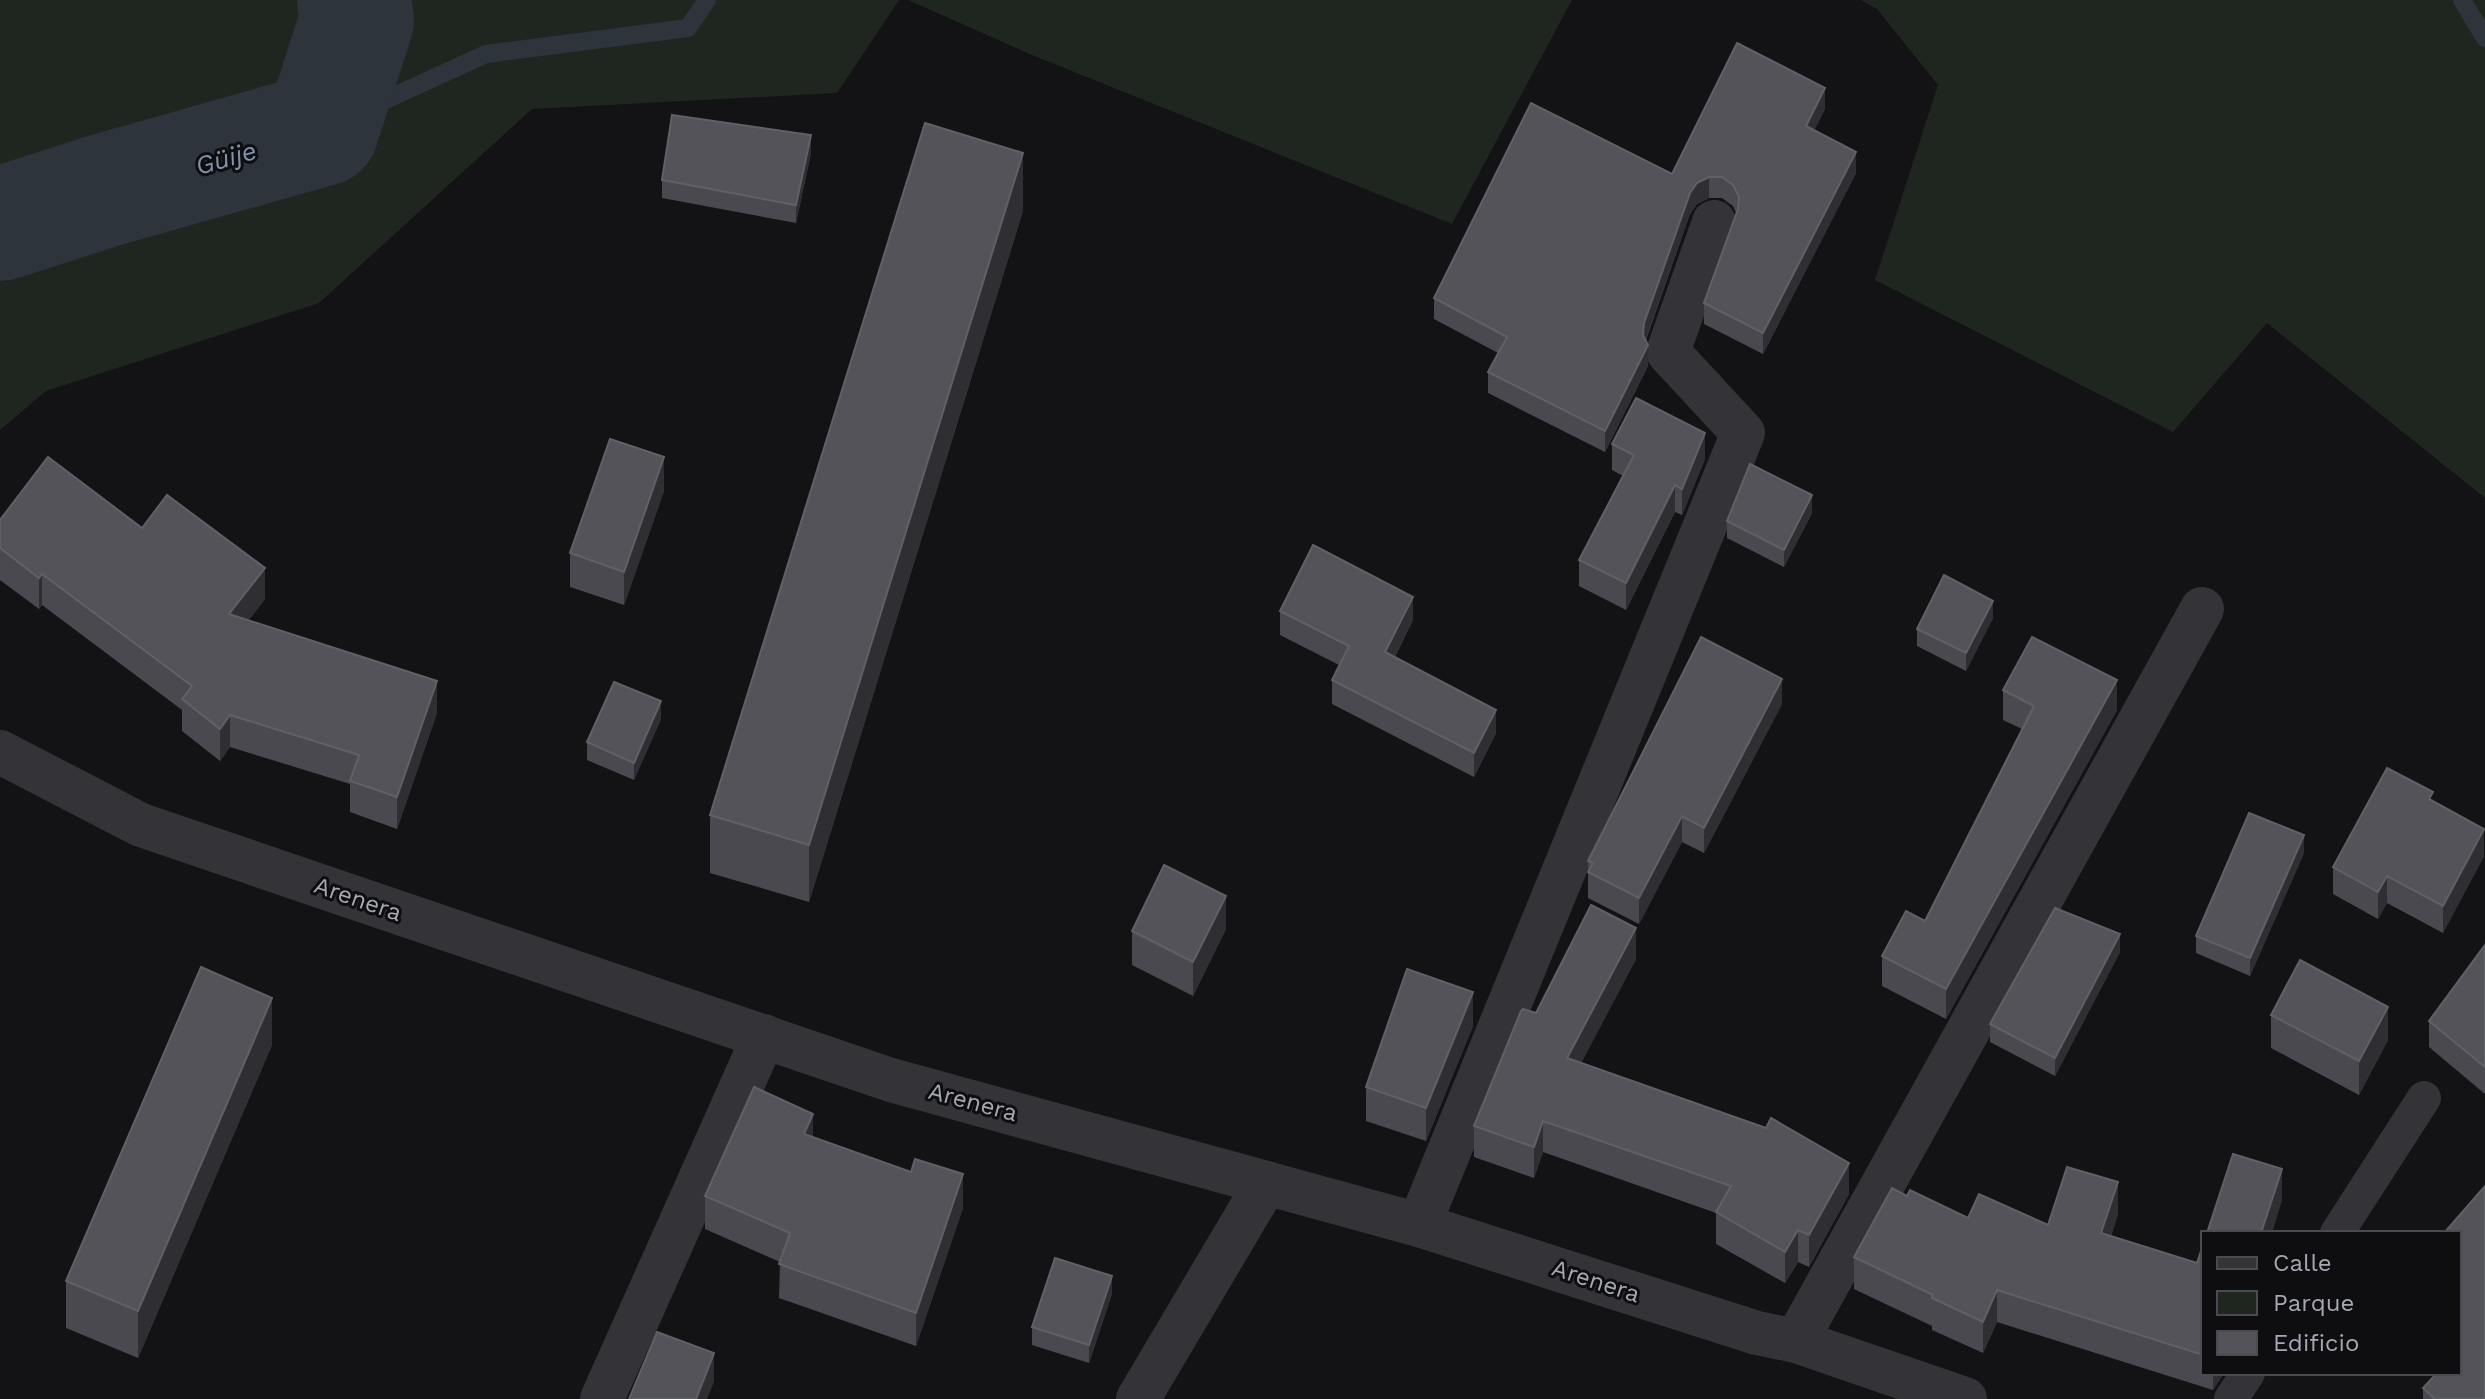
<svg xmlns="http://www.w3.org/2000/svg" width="2485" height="1399" viewBox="0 0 2485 1399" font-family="'Work Sans',sans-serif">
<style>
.green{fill:#1f2620}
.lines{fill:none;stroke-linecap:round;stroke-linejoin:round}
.stream{stroke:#2d343b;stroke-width:18}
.river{stroke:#2d343b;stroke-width:114}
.lane{stroke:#343438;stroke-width:34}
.street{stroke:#343438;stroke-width:44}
.wall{fill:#49494f}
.shaded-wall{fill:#2f2f33}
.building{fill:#535359;stroke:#606167;stroke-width:2}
.labels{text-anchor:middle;stroke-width:6;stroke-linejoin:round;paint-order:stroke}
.street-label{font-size:24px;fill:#a5a8b3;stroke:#0e0d0f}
.water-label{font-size:26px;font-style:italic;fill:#8093aa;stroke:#0e0d0f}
</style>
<rect width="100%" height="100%" fill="#131214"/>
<g class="green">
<path d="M 0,0 L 899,0 L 837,93 L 532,109 L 319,303 L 46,391 L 0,430 Z"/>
<path d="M 908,0 L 1572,0 L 1452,224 L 1032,55 Z"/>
<path d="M 1861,0 L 2485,0 L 2485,498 L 2267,323 L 2173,432 L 1875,280 L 1938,85 L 1877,9 Z"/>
</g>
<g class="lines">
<g class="stream">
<path d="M 2462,0 L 2485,38"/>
<path d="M 322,129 L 486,54 L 688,28 L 707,0"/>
</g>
<path class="river" d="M 0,224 L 106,190 L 322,129 L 357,20 L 354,0"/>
<g class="lane">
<path d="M 2337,1233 L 2424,1098"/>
<path d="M 2231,1399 L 2248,1373"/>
</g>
<g class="street">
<path d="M 0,752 L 141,825 L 891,1080 L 1419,1225 L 1757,1333 L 1796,1341 L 1965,1399"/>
<path d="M 1419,1225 L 1743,433 L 1668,352 L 1714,222"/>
<path d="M 1796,1341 L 2202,609"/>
<path d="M 602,1399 L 764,1036"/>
<path d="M 1138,1399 L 1266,1183"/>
</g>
</g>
<g class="wall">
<path d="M 1825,109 L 1814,130 L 1856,173 L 1763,354 L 1704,324 L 1704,303 L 1736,213 L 1733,206 L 1722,198 L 1709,198 L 1697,204 L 1690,214 L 1646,340 L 1648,366 L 1605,452 L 1488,393 L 1488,372 L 1498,353 L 1434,319 L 1434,298 L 1672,174 Z"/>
<path d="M 811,153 L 796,223 L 662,198 L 662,180 Z"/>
<path d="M 1023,211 L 809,902 L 710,873 L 710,815 Z"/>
<path d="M 1612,444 L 1705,459 L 1682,515 L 1675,512 L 1626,610 L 1579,586 L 1579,560 L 1623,476 L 1612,470 Z"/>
<path d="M 664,491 L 624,605 L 570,587 L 570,553 Z"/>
<path d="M 1812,513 L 1784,567 L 1727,538 L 1727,521 Z"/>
<path d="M 0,520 L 142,528 L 265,599 L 248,621 L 437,713 L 397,829 L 350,812 L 350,784 L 230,747 L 220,761 L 182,731 L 182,710 L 42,605 L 39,609 L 0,580 Z"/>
<path d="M 1280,611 L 1413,620 L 1395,657 L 1496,733 L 1474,777 L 1332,704 L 1332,680 L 1339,665 L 1280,635 Z"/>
<path d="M 1993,618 L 1966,671 L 1917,646 L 1917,629 Z"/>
<path d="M 2003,690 L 2117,710 L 1946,1019 L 1882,986 L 1882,956 L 1925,921 L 2022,729 L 2003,720 Z"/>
<path d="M 1782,704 L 1704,853 L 1682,842 L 1639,924 L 1588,898 L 1588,861 Z"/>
<path d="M 661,719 L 634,780 L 587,760 L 587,742 Z"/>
<path d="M 2433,801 L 2484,856 L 2443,933 L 2387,903 L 2378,919 L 2333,894 L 2333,867 Z"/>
<path d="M 2304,853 L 2250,976 L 2196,953 L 2196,936 Z"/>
<path d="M 1226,929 L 1193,996 L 1132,965 L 1132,931 Z"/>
<path d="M 2485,945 L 2485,1094 L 2429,1047 L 2429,1021 Z"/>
<path d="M 2120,952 L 2055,1076 L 1990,1042 L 1990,1024 Z"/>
<path d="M 1636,959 L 1581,1063 L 1849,1194 L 1809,1267 L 1798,1262 L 1785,1283 L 1716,1244 L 1716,1213 L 1543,1152 L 1534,1178 L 1474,1157 L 1474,1126 L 1536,1013 Z"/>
<path d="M 2271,1015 L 2388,1040 L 2359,1095 L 2271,1048 Z"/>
<path d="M 1473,1026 L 1426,1141 L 1366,1121 L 1366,1087 Z"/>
<path d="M 272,1045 L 138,1358 L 66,1328 L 66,1281 Z"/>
<path d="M 813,1137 L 963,1208 L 916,1346 L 779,1298 L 780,1262 L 705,1229 L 705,1196 Z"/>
<path d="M 1907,1196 L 1968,1218 L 2048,1225 L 2118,1214 L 2111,1236 L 2197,1263 L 2203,1245 L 2203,1373 L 2224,1373 L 2213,1390 L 1997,1322 L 1983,1353 L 1932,1330 L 1932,1326 L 1854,1289 L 1854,1257 Z"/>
<path d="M 1112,1294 L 1089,1363 L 1032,1345 L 1032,1327 Z"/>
<path d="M 2423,1388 L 2485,1399 L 2423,1399 Z"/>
</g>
<g class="shaded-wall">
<path d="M 1825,88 L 1825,109 L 1806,147 L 1806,126 Z"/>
<path d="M 811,135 L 811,153 L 796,223 L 796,205 Z"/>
<path d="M 1856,152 L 1856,173 L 1763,354 L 1763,333 Z"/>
<path d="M 1023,153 L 1023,211 L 809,902 L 809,845 Z"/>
<path d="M 1709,177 L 1709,198 L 1697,204 L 1690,214 L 1644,344 L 1648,345 L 1648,366 L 1605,452 L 1605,431 L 1690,193 L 1697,183 Z"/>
<path d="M 1705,433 L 1705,459 L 1682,515 L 1682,489 Z"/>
<path d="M 664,457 L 664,491 L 624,605 L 624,572 Z"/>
<path d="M 1675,485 L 1675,512 L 1626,610 L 1626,583 Z"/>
<path d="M 1812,495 L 1812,513 L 1784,567 L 1784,550 Z"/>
<path d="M 265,568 L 265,599 L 229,646 L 229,614 Z"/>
<path d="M 42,574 L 42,605 L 39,609 L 39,578 Z"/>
<path d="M 1413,597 L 1413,620 L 1385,676 L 1385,652 Z"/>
<path d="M 1993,601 L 1993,618 L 1966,671 L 1966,653 Z"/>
<path d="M 1782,679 L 1782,704 L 1704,853 L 1704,828 Z"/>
<path d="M 2117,680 L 2117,710 L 1946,1019 L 1946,989 Z"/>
<path d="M 437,681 L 437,713 L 397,829 L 397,797 Z"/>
<path d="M 661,701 L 661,719 L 634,780 L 634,763 Z"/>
<path d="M 1496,710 L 1496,733 L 1474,777 L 1474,753 Z"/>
<path d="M 230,715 L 230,747 L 220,761 L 220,729 Z"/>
<path d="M 1682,816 L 1682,842 L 1639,924 L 1639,898 Z"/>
<path d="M 2484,829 L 2484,856 L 2443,933 L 2443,906 Z"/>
<path d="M 2304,835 L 2304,853 L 2250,976 L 2250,958 Z"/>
<path d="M 2387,876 L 2387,903 L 2378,919 L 2378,892 Z"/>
<path d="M 1226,896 L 1226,929 L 1193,996 L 1193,962 Z"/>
<path d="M 1636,928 L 1636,959 L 1567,1090 L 1567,1058 Z"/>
<path d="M 2120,934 L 2120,952 L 2055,1076 L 2055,1058 Z"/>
<path d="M 1473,992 L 1473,1026 L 1426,1141 L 1426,1108 Z"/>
<path d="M 272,998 L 272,1045 L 138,1358 L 138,1311 Z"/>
<path d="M 2388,1007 L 2388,1040 L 2359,1095 L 2359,1061 Z"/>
<path d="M 813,1114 L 813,1148 L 804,1134 Z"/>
<path d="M 1543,1121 L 1543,1152 L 1534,1178 L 1534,1147 Z"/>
<path d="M 1849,1163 L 1849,1194 L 1809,1267 L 1809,1235 Z"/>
<path d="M 2282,1169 L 2282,1201 L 2272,1233 L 2261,1233 Z"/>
<path d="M 963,1174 L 963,1208 L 916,1346 L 916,1313 Z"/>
<path d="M 2118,1182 L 2118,1214 L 2101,1265 L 2101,1233 Z"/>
<path d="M 1798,1230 L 1798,1262 L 1785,1283 L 1785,1252 Z"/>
<path d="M 1112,1276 L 1112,1294 L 1089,1363 L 1089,1345 Z"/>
<path d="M 1997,1290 L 1997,1322 L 1983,1353 L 1983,1322 Z"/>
<path d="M 714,1353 L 714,1382 L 707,1399 L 696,1399 Z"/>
<path d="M 2213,1373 L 2224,1373 L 2213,1390 Z"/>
</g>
<g class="building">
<path d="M 1737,43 L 1825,88 L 1806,126 L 1856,152 L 1763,333 L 1704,303 L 1738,209 L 1739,197 L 1733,185 L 1722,177 L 1709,177 L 1697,183 L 1690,193 L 1644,323 L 1643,335 L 1648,345 L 1605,431 L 1488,372 L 1507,337 L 1434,298 L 1531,103 L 1672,174 Z"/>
<path d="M 672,115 L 811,135 L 796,205 L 662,180 Z"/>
<path d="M 925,123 L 1023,153 L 809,845 L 710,815 Z"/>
<path d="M 1636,398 L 1705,433 L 1682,489 L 1675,485 L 1626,583 L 1579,560 L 1634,455 L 1612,444 Z"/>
<path d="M 610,439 L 664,457 L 624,572 L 570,553 Z"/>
<path d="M 48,457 L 142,528 L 167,495 L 265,568 L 229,614 L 437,681 L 397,797 L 350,781 L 359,755 L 230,715 L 220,729 L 182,699 L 192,686 L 42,574 L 39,578 L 0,548 L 0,520 Z"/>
<path d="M 1750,464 L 1812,495 L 1784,550 L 1727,521 Z"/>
<path d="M 1313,545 L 1413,597 L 1385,652 L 1496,710 L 1474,753 L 1332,680 L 1349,646 L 1280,611 Z"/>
<path d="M 1944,575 L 1993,601 L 1966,653 L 1917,629 Z"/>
<path d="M 1701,637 L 1782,679 L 1704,828 L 1682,816 L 1639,898 L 1588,872 L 1593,863 L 1588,861 Z"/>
<path d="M 2032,637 L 2117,680 L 1946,989 L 1882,956 L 1906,911 L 1925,921 L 2034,706 L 2003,690 Z"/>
<path d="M 614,682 L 661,701 L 634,763 L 587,742 Z"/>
<path d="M 2387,768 L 2433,792 L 2429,799 L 2484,829 L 2443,906 L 2387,876 L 2378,892 L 2333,867 Z"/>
<path d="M 2249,813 L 2304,835 L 2250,958 L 2196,936 Z"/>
<path d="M 1164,865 L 1226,896 L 1193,962 L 1132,931 Z"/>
<path d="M 1591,905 L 1636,928 L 1567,1058 L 1766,1128 L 1771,1118 L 1849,1163 L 1809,1235 L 1798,1230 L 1785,1252 L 1716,1212 L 1731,1186 L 1543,1121 L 1534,1147 L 1474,1126 L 1521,1011 L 1523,1009 L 1536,1013 Z"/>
<path d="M 2055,908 L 2120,934 L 2055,1058 L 1990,1024 Z"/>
<path d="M 2485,945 L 2485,1067 L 2429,1021 Z"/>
<path d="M 2300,960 L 2388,1007 L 2359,1061 L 2271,1015 Z"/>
<path d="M 201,967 L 272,998 L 138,1311 L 66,1281 Z"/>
<path d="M 1407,969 L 1473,992 L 1426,1108 L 1366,1087 Z"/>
<path d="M 754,1087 L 813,1114 L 804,1134 L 911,1172 L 915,1159 L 963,1174 L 916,1313 L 779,1264 L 790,1233 L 705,1196 Z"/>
<path d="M 2233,1154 L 2282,1169 L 2261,1233 L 2207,1233 Z"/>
<path d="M 2067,1167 L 2118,1182 L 2101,1233 L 2197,1263 L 2203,1245 L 2203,1355 L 1997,1290 L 1983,1322 L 1932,1298 L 1933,1295 L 1854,1257 L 1892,1188 L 1907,1196 L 1910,1190 L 1968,1218 L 1979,1194 L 2048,1225 Z"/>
<path d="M 2485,1186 L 2485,1399 L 2435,1399 L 2423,1388 L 2437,1373 L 2459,1373 L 2459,1233 L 2444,1233 Z"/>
<path d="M 1055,1258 L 1112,1276 L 1089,1345 L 1032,1327 Z"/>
<path d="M 657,1332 L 714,1353 L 696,1399 L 629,1399 Z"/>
</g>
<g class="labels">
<g class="street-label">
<text transform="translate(358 899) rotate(19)" y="8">Arenera</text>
<text transform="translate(973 1102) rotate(15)" y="8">Arenera</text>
<text transform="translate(1596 1281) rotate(18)" y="8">Arenera</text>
</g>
<g class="water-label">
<text transform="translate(226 158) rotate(-16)" y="9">Güije</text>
</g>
</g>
<rect x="2201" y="1231" width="260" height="144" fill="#0e0d0f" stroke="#4a4b51" stroke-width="2"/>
<rect x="2217" y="1257" width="40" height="12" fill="#343438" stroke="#4a4b51" stroke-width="2"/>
<text x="2273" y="1271" font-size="24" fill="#a5a8b3">Calle</text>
<rect x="2217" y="1291" width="40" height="24" fill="#1f2620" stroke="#4a4b51" stroke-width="2"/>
<text x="2273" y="1311" font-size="24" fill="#a5a8b3">Parque</text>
<rect x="2217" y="1331" width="40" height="24" fill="#535359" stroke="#4a4b51" stroke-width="2"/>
<text x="2273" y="1351" font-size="24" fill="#a5a8b3">Edificio</text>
</svg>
